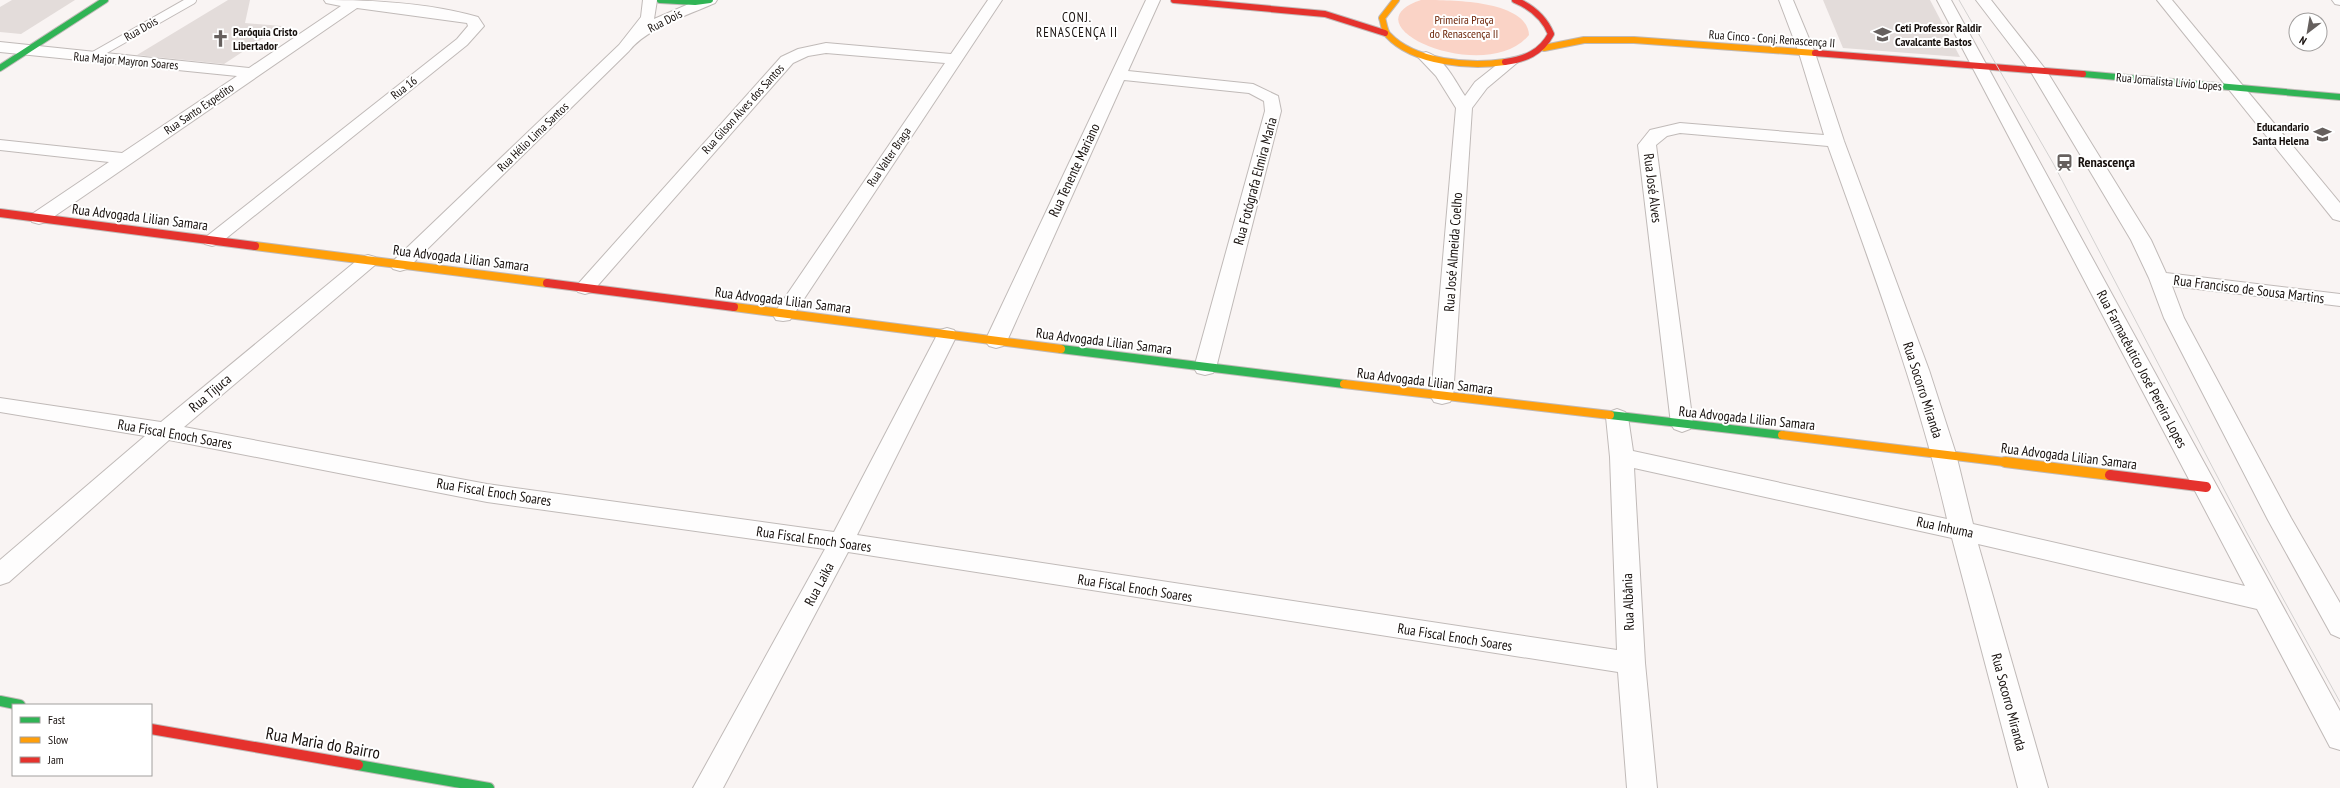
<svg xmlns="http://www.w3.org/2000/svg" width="2340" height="788" viewBox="0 0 2340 788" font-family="'PT Sans Narrow',sans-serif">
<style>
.green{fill:#fad3c6}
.building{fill:#e3dcda}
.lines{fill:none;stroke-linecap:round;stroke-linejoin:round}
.lane-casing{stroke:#c0bab8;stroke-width:10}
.street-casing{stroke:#c0bab8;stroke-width:2}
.fast-far2-casing{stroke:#c0bab8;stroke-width:8}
.fast-far1-casing{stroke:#c0bab8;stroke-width:10}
.fast-casing{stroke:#c0bab8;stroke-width:12}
.slow-far2-casing{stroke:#c0bab8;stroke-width:8}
.slow-far1-casing{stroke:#c0bab8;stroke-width:10}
.slow-casing{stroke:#c0bab8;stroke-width:12}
.jam-far2-casing{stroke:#c0bab8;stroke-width:8}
.jam-far1-casing{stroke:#c0bab8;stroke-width:10}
.jam-casing{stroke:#c0bab8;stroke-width:12}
.lane{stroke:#fefdfd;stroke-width:8}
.street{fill:#fefdfd;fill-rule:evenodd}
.fast-far2{stroke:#30b455;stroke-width:6}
.fast-far1{stroke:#30b455;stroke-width:8}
.fast{stroke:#30b455;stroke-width:10}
.slow-far2{stroke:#ff9f0a;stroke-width:6}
.slow-far1{stroke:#ff9f0a;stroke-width:8}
.slow{stroke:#ff9f0a;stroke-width:10}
.jam-far2{stroke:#e5322d;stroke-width:6}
.jam-far1{stroke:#e5322d;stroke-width:8}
.jam{stroke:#e5322d;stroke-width:10}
.tram{stroke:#d3d1d0;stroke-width:1}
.labels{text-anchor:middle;stroke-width:4;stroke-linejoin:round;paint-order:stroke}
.far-park-label{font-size:12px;fill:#6e270b;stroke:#fff}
.far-street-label{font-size:12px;fill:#17100d;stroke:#fff}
.far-poi-label{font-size:12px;font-weight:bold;fill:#17100d;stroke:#fff;text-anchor:start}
.far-neighbourhood-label{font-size:13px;letter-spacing:1px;fill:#17100d;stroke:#fff}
.poi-label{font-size:14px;font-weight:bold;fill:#17100d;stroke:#fff;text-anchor:start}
.street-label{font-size:14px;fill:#17100d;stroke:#fff}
.near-street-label{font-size:17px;fill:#17100d;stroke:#fff}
</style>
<rect width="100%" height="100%" fill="#f9f4f3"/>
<path class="green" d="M 1421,0 C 1451,0 1527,0 1529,35 C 1487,87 1343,26 1421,0 Z"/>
<g class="building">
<path d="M 12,0 L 75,0 L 21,34 L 0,32 L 0,7 Z"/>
<path d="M 228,0 L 250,0 L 245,23 L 282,26 L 224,64 L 137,55 Z"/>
<path d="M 1823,0 L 1930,0 L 1960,57 L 1843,48 Z"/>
</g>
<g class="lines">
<defs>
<path id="lane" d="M 90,58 L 192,0"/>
<g id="street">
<path d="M 324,0 C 375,0 429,3 478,17 L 484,26 L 467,45 L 219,244 L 212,246 L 205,244 L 202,240 L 457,39 L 468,26 L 467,23 L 357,8 L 46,222 L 39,224 L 32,222 L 30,218 L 32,214 L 109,162 L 0,150 L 0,140 L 122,153 L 237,76 L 0,52 L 0,42 L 249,68 L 341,6 L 326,3 Z"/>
<path d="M 643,0 L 657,0 L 654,19 L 698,0 L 717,0 L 715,3 C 688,15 647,28 629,51 L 407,269 L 400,271 L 393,269 L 390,265 L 393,261 L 619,45 L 641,17 Z"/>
<path d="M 988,0 L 1002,0 L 790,320 L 783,321 L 776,320 L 773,315 L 945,63 L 826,53 L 808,56 L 793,63 L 592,292 L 585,294 L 578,292 L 575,288 L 578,284 L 781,57 L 798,49 L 826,43 L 951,54 Z"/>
<path d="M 1146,0 L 1160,0 L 1128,71 L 1253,84 L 1278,96 L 1281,111 L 1216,368 L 1213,373 L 1205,375 L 1197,373 L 1194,368 L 1265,111 L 1264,101 L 1249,93 L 1124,80 L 1007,341 L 1003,346 L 996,348 L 989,346 L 985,341 Z"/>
<path d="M 1779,0 L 1793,0 L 1815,53 L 1844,141 L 1929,370 L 1956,454 L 1973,524 L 2245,586 L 1937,0 L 1951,0 L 2340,711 L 2340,750 L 2330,747 L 2257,609 L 1978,544 L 2048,788 L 2018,788 L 1952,538 L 1634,468 L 1645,663 L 1657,788 L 1627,788 L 1618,672 L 848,552 L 723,788 L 693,788 L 825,549 L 487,502 L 169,440 L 9,582 L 0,585 L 0,560 L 145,436 L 0,412 L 0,398 L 161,422 L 361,257 L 368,255 L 375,257 L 378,261 L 375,265 L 184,427 L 487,484 L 834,532 L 937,335 L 940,330 L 947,328 L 954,330 L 957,335 L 857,535 L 1617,650 L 1610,457 L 1606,417 L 1609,412 L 1617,409 L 1625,412 L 1628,417 L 1633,451 L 1947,519 C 1918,391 1872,269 1828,146 L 1680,133 L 1667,136 L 1656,145 L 1693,424 L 1690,429 L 1682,432 L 1674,429 L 1671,424 L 1638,145 L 1650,130 L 1680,123 L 1824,135 L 1799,53 Z"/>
<path d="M 1976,0 L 1991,0 L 2046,70 L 2151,240 L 2166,273 L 2340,294 L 2340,306 L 2172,286 L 2184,318 L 2291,518 L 2340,603 L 2340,638 L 2331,634 L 2268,520 L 2164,318 L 2149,278 L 2131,240 L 2031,72 Z"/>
<path d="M 2157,0 L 2172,0 L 2340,203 L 2340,221 L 2333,219 Z"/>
<path d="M 2332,0 L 2340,0 L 2340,5 L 2335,4 Z"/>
<path d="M 1426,52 C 1444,57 1455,81 1465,96 L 1475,82 L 1504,59 L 1516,59 L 1518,62 L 1487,88 L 1472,108 L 1453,397 L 1450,402 L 1442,404 L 1434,402 L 1431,397 L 1456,108 L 1436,76 L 1418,57 L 1420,54 Z"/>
</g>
<g id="fast-far2">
<path d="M 660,0 L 695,2 L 710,0"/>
<path d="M 0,68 L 105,0"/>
<path d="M 2083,74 L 2340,97"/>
</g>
<g id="fast-far1">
<path d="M 1061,349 L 1344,384"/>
<path d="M 1610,415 L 1782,435"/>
</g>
<g id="fast">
<path d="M 0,701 L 20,705"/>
<path d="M 358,765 L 489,788"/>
</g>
<g id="slow-far2">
<path d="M 1396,0 L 1382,18 C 1384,23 1384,31 1388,35 C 1414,63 1470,67 1505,62"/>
<path d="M 1544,48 L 1584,40 L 1634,40 L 1815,53"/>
</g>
<g id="slow-far1">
<path d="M 255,246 L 547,283"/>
<path d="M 734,307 L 1061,349"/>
<path d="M 1344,384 L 1610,415"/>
<path d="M 1782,435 L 2013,463"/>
</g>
<path id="slow" d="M 2005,462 L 2110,475"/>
<g id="jam-far2">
<path d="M 1174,0 L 1325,14 L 1385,33"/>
<path d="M 1815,53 L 2083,74"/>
<path d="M 1505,62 C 1525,59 1541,53 1551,34 C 1544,17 1532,7 1515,0"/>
</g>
<g id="jam-far1">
<path d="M 0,213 L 255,246"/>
<path d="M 547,283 L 734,307"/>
</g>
<g id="jam">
<path d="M 2110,475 L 2206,487"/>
<path d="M 151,729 L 358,765"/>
</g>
</defs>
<use href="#lane" class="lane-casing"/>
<use href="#street" class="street-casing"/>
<use href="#fast-far2" class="fast-far2-casing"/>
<use href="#fast-far1" class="fast-far1-casing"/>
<use href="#fast" class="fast-casing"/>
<use href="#slow-far2" class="slow-far2-casing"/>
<use href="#slow-far1" class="slow-far1-casing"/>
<use href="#slow" class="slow-casing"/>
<use href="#jam-far2" class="jam-far2-casing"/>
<use href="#jam-far1" class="jam-far1-casing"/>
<use href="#jam" class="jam-casing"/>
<use href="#lane" class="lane"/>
<use href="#street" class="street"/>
<use href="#fast-far2" class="fast-far2"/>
<use href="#fast-far1" class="fast-far1"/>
<use href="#fast" class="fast"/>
<use href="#slow-far2" class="slow-far2"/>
<use href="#slow-far1" class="slow-far1"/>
<use href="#slow" class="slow"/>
<use href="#jam-far2" class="jam-far2"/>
<use href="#jam-far1" class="jam-far1"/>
<use href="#jam" class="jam"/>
<path class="tram" d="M 1959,0 L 2053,163 L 2248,535 L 2340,702"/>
</g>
<defs>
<symbol id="school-bare" viewBox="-9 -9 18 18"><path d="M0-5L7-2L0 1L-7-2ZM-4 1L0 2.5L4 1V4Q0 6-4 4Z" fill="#66605e" stroke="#fff" stroke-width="2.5" paint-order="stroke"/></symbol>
<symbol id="church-bare" viewBox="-9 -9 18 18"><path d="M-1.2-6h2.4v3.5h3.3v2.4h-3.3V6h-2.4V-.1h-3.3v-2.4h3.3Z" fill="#66605e" stroke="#fff" stroke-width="2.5" paint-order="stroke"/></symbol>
<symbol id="station-bare" viewBox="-9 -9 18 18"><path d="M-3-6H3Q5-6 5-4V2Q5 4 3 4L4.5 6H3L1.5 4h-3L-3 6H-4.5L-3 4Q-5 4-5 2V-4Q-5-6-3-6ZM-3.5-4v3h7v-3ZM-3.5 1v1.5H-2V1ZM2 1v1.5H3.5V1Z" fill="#66605e" stroke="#fff" stroke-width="2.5" paint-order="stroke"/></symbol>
</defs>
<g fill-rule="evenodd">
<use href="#school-bare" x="1870" y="22" width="25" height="25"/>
<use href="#church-bare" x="208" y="26" width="25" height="25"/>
<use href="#school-bare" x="2310" y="122" width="25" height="25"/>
<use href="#station-bare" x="2052" y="150" width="25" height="25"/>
</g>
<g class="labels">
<g class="far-park-label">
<text x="1464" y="24">Primeira Praça<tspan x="1464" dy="14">do Renascença II</tspan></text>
</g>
<g class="far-street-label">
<text transform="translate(665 21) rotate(-27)" y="4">Rua Dois</text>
<text transform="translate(141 29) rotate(-30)" y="4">Rua Dois</text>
<text transform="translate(1772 39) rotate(4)" y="4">Rua Cinco - Conj. Renascença II</text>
<text transform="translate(126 61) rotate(5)" y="4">Rua Major Mayron Soares</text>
<text transform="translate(2169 82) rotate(5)" y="4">Rua Jornalista Lívio Lopes</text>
<text transform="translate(404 88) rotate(-38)" y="4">Rua 16</text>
<text transform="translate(199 109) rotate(-34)" y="4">Rua Santo Expedito</text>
<text transform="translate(743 109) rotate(-48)" y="4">Rua Gilson Alves dos Santos</text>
<text transform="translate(533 137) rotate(-44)" y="4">Rua Hélio Lima Santos</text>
<text transform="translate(889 157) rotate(-56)" y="4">Rua Valter Braga</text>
</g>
<g class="far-poi-label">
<text x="1895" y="32">Ceti Professor Raldir<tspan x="1895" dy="14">Cavalcante Bastos</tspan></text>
<text x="233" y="36">Paróquia Cristo<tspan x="233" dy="14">Libertador</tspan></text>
<text x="2309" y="131" text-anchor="end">Educandario<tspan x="2309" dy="14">Santa Helena</tspan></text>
</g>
<g class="far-neighbourhood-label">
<text x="1077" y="22">CONJ.<tspan x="1077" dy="15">RENASCENÇA II</tspan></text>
</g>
<g class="poi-label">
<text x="2078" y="167">Renascença</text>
</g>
<g class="street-label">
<text transform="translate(1074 170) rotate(-65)" y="5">Rua Tenente Mariano</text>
<text transform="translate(1255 181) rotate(-75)" y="5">Rua Fotógrafa Elmira Maria</text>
<text transform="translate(1653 188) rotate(83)" y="5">Rua José Alves</text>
<text transform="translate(140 217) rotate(7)" y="5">Rua Advogada Lilian Samara</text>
<text transform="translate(1453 252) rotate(-86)" y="5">Rua José Almeida Coelho</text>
<text transform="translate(461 258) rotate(7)" y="5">Rua Advogada Lilian Samara</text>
<text transform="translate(2249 289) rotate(7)" y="5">Rua Francisco de Sousa Martins</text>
<text transform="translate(783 300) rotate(7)" y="5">Rua Advogada Lilian Samara</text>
<text transform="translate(1104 341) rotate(7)" y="5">Rua Advogada Lilian Samara</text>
<text transform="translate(2142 369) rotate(62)" y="5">Rua Farmacêutico José Pereira Lopes</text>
<text transform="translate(1425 381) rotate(7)" y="5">Rua Advogada Lilian Samara</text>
<text transform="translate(1923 390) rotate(72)" y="5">Rua Socorro Miranda</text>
<text transform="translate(210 393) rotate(-40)" y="5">Rua Tijuca</text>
<text transform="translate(1747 418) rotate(6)" y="5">Rua Advogada Lilian Samara</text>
<text transform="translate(175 434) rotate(10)" y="5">Rua Fiscal Enoch Soares</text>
<text transform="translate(2069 456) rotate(7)" y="5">Rua Advogada Lilian Samara</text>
<text transform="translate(494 492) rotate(9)" y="5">Rua Fiscal Enoch Soares</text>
<text transform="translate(1945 527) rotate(12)" y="5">Rua Inhuma</text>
<text transform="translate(814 539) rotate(8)" y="5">Rua Fiscal Enoch Soares</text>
<text transform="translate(819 584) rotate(-62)" y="5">Rua Laika</text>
<text transform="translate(1135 588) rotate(9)" y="5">Rua Fiscal Enoch Soares</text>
<text transform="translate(1628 602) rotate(-92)" y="5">Rua Albânia</text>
<text transform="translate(1455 637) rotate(9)" y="5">Rua Fiscal Enoch Soares</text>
<text transform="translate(2009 702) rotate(75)" y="5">Rua Socorro Miranda</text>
</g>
<g class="near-street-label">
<text transform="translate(323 743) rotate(10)" y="6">Rua Maria do Bairro</text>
</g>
</g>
<rect x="12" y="704" width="140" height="72" fill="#ffffff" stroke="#a29f9e"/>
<rect x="20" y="717" width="20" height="6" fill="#30b455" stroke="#a29f9e"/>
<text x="48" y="724" font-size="12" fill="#17100d">Fast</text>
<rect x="20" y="737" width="20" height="6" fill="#ff9f0a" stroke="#a29f9e"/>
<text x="48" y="744" font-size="12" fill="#17100d">Slow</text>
<rect x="20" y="757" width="20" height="6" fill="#e5322d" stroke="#a29f9e"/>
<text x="48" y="764" font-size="12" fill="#17100d">Jam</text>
<g transform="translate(2308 32) rotate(211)"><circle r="19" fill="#ffffff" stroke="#a29f9e"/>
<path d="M0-3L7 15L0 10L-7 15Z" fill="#66605e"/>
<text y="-6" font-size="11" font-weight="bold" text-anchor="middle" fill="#17100d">N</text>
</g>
</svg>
